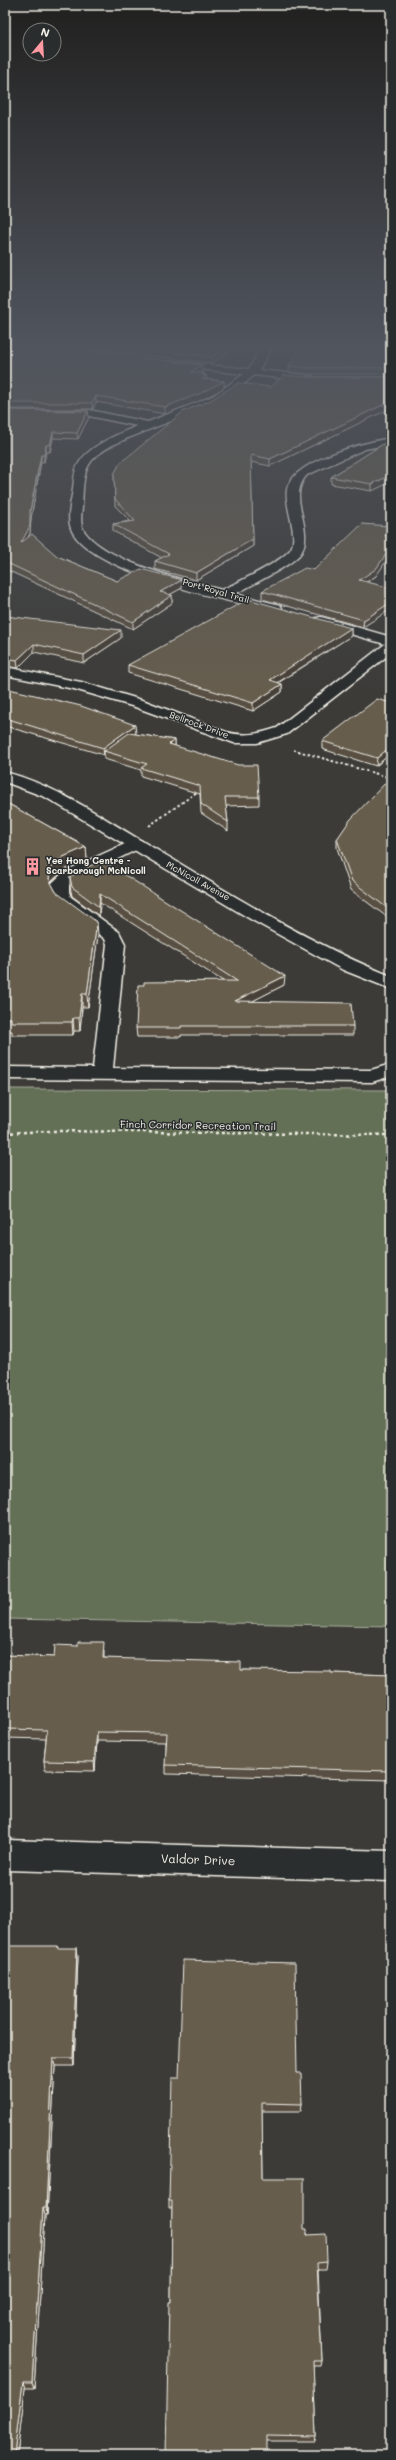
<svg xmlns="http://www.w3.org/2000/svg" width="396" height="2460" viewBox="0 0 396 2460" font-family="Mali,sans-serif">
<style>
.green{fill:#646f56;stroke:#acb09f}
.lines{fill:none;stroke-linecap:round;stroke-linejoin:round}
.minor-casing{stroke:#f4f1e8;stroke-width:3}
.major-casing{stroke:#f4f1e8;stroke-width:3}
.path-far3{stroke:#f4f1e8;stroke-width:1;stroke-dasharray:1.5 1.5;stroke-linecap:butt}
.path-far2{stroke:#f4f1e8;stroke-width:1.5;stroke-dasharray:2 2;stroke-linecap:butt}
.path-far1{stroke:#f4f1e8;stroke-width:2;stroke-dasharray:2.5 2.5;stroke-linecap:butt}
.path{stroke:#f4f1e8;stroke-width:2.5;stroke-dasharray:3 3;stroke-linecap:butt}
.minor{fill:#2a2d2e;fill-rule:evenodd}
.major{fill:#2a2d2e;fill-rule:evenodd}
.wall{fill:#585043;stroke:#f4f1e8}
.shaded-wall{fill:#474137;stroke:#f4f1e8}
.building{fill:#665d4e;stroke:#f4f1e8}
.labels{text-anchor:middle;stroke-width:3;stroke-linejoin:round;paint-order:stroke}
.far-street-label{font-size:9px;fill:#f4f1e8;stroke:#2a2d2e}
.far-poi-label{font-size:9px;font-weight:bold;fill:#f4f1e8;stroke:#2a2d2e;text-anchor:start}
.street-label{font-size:10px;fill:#f4f1e8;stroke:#2a2d2e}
.near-street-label{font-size:12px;fill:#f4f1e8;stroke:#2a2d2e}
</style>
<rect width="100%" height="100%" fill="#3c3b38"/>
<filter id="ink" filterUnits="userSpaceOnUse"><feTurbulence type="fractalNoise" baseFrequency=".025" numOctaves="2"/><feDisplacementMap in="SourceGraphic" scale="8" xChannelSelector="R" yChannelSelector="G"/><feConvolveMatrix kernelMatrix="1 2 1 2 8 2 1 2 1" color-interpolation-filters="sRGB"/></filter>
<g filter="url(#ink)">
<path class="green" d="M 5,1089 L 391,1090 L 391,1626 L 5,1619 Z"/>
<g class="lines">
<defs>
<g id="minor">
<path d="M 262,347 L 272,347 L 259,370 L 312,376 L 317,379 L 312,382 L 254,375 C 226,402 188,415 153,428 C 135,436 101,446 90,463 C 82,474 83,495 82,508 C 81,515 80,525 84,531 C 106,562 186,581 222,590 C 238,582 280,563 290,550 C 300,537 284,506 287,490 C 291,461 366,442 391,438 L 391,444 L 365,449 L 307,475 C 286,497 314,526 302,551 C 296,564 249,586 235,594 L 280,605 L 282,608 L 280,611 L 275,612 C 230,601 93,573 72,531 C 66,518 71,503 73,489 C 74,481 74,470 79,463 C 90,445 119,434 137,426 L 89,416 L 5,415 L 5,409 L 89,410 L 148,422 L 213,396 L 244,374 L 171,366 L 168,365 L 168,361 L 249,369 Z"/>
<path d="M 321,617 L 391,637 L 391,653 L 287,734 L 257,743 L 234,743 L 135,707 L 74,689 L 5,675 L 5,667 L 81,682 L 145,701 L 226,732 C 245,737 259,734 277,728 L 385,644 L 316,624 L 314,621 L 316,618 Z"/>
<path d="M 136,839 L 142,841 L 144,844 L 142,847 L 77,879 L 69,885 L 69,892 L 71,897 L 119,932 L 125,944 L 113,1068 L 371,1070 L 391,1064 L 391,1076 L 372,1082 L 5,1079 L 5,1067 L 93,1068 L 107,944 L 105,939 L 58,904 L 51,892 L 52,883 L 65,871 Z"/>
<path d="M 5,1840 L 391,1851 L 391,1881 L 5,1870 Z"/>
</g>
<path id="major" d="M 5,772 C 54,785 97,814 140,840 C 222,888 303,941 391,976 L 391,989 L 343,970 L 252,920 L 45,797 L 5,782 Z"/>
</defs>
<use href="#minor" class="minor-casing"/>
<use href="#major" class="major-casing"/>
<path class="path-far3" d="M 93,354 L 96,347"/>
<path class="path-far2" d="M 294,750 L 302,752"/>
<g class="path-far1">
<path d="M 298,751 L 391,778"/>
<path d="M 149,826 L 197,792"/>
</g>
<path class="path" d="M 5,1133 L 52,1131 L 391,1135"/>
<use href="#minor" class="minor"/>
<use href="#major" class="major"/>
</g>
<g class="wall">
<path d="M 5,347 L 202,371 L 199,373 L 204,373 L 204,375 L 206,375 L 206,379 L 224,381 L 224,388 L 199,401 L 165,414 L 96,402 L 93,409 L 5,409 Z"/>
<path d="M 74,347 L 232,347 L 232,349 L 212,363 Z"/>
<path d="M 391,347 L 391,374 L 306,374 L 289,372 L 289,366 Z"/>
<path d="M 306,377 L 391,377 L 391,408 L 270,466 L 251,462 L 253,546 L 196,580 L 155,569 L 155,561 L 162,558 L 113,531 L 113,524 L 130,521 L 115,506 L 114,474 L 271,387 Z"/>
<path d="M 5,410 L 88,411 L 89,417 L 78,439 L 53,438 L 50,452 L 46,452 L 44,462 L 41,462 L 31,518 L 30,533 L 28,537 L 57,556 L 117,581 L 182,588 L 169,595 L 172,595 L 172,603 L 133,629 L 5,569 Z"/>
<path d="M 391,439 L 372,491 L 331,484 L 331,477 Z"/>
<path d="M 390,526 L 389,534 L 376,576 L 367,582 L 363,627 L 262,599 L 262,591 L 314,570 Z"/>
<path d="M 5,616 L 121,638 L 84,663 L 34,652 L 18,668 L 5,666 Z"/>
<path d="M 351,628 L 351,636 L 278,683 L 282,684 L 282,692 L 253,711 L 128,673 L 128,665 Z"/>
<path d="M 5,688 L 136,733 L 135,734 L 175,740 L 175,746 L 259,797 L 259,805 L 226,806 L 228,822 L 228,831 L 201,813 L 200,794 L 141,776 L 141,770 L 104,759 L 104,755 L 5,726 Z"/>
<path d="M 391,703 L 391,753 L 376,766 L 322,749 L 322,741 Z"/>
<path d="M 391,777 L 391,920 L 351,890 L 337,848 L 337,839 Z"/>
<path d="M 5,802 L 86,847 L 87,860 L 64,870 L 51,882 L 51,883 L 56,892 L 98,935 L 88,1007 L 82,1007 L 80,1031 L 74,1031 L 73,1035 L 12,1035 L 12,1031 L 6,1031 L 5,1018 L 7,1006 L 5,1006 Z"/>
<path d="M 70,877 L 284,985 L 252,1001 L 353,1026 L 353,1035 L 181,1035 L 181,1037 L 137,1037 L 136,1028 L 223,981 L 100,903 L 99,916 L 72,896 L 70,886 Z"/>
<path d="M 104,1651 L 104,1658 L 241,1670 L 391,1675 L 391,1780 L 166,1774 L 166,1742 L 97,1741 L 95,1771 L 45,1770 L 44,1761 L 46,1739 L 5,1738 L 5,1655 L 54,1657 Z"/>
<path d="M 57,1946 L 57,1948 L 78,1956 L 74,2066 L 55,2066 L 47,2215 L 45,2215 L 34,2388 L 25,2388 L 17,2455 Z"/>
<path d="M 297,2073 L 302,2104 L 301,2111 L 262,2111 L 263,2178 L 304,2229 L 327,2262 L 326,2269 L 318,2269 L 322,2361 L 321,2366 L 313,2366 L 316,2436 L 315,2441 L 267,2441 L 171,2302 L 172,2208 L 169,2208 L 169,2201 L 179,2078 Z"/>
</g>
<g class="shaded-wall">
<path d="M 227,347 L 232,347 L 232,349 L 212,363 L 212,357 Z"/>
<path d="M 202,365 L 202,371 L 191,378 L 191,372 Z"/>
<path d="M 204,373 L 204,377 L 206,375 L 206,381 L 202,385 L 202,375 Z"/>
<path d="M 224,381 L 224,388 L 199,401 L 165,414 L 165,407 Z"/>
<path d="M 96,396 L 96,402 L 93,409 L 92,403 Z"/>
<path d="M 391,401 L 391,408 L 270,466 L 270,459 Z"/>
<path d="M 88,411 L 89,417 L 78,439 L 77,433 Z"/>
<path d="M 53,432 L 53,438 L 50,452 L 50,445 Z"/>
<path d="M 46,445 L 46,452 L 44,462 L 44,455 Z"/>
<path d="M 41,455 L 41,462 L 31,518 L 30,533 L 22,550 L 21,543 L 30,511 Z"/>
<path d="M 391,475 L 391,482 L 372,491 L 372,484 Z"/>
<path d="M 390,526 L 389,534 L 384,544 L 385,536 Z"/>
<path d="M 253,539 L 253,546 L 196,580 L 196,573 Z"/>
<path d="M 391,547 L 391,554 L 376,576 L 358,587 L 359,580 Z"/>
<path d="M 182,580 L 182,588 L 160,600 L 160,592 Z"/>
<path d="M 172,595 L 172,603 L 133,629 L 133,622 Z"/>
<path d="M 391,602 L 391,609 L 363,627 L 364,620 Z"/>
<path d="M 351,628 L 351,636 L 269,688 L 270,680 Z"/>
<path d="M 121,630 L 121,638 L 84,663 L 84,655 Z"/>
<path d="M 34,644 L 34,652 L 18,668 L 17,660 Z"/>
<path d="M 7,669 L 8,677 L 5,680 L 5,671 Z"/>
<path d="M 282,684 L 282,692 L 253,711 L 253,703 Z"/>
<path d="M 135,725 L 136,733 L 109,752 L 104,751 L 104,756 L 103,748 Z"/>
<path d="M 175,740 L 175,748 L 169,744 Z"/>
<path d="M 391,746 L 391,753 L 376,766 L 377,758 Z"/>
<path d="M 86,847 L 87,860 L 64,870 L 51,882 L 50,892 L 49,879 L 50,869 L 63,857 Z"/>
<path d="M 100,894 L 100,903 L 99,916 L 99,907 Z"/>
<path d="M 97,922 L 98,935 L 88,1007 L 87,994 Z"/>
<path d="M 285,976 L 284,985 L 235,1010 L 235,1001 Z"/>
<path d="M 82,994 L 82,1007 L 80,1031 L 79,1018 Z"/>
<path d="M 73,1018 L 74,1031 L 73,1035 L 72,1022 Z"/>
<path d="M 97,1732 L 97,1741 L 95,1771 L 94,1762 Z"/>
<path d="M 77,1948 L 78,1956 L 74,2066 L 73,2058 Z"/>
<path d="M 53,2058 L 55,2066 L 47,2215 L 46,2208 Z"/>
<path d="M 43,2208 L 45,2215 L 34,2388 L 32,2382 Z"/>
<path d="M 23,2382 L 25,2388 L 17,2455 L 14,2455 Z"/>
</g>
<g class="building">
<path d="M 5,347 L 71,349 L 202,365 L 191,372 L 204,373 L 202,375 L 206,375 L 202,379 L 224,381 L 199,394 L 165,407 L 96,396 L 92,403 L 5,403 Z"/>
<path d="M 125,347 L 227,347 L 212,357 Z"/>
<path d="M 301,347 L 391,347 L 391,368 L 306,368 L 289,366 Z"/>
<path d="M 284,375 L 306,377 L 391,377 L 391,401 L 270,459 L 251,455 L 253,539 L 196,573 L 155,561 L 169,554 L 113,524 L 135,521 L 115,499 L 114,474 L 120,463 L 184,411 L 209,401 L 238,383 L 271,387 Z"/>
<path d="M 5,410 L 88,411 L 77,433 L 53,432 L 50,445 L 46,445 L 44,455 L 41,455 L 30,511 L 30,526 L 21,543 L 32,534 L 57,556 L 117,581 L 141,569 L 182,580 L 160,592 L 172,595 L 133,622 L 5,562 Z"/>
<path d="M 391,439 L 391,475 L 372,484 L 331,477 Z"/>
<path d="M 362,524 L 390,526 L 385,536 L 391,537 L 391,547 L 376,569 L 359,580 L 391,588 L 391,602 L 364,620 L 262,591 L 305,568 L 314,570 Z"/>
<path d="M 248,599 L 351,628 L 270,680 L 282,684 L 253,703 L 128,665 Z"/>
<path d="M 5,616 L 121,630 L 84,655 L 34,644 L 17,660 L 5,658 Z"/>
<path d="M 5,688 L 81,706 L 135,725 L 103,748 L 5,718 Z"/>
<path d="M 377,699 L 391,703 L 391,746 L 377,758 L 322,741 Z"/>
<path d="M 129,733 L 175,740 L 169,744 L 238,765 L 257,765 L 259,797 L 225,797 L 228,822 L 201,804 L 200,786 L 141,768 L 147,764 L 104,751 Z"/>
<path d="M 391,777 L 391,911 L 352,881 L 337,839 L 350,820 Z"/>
<path d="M 5,802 L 86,847 L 63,857 L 50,869 L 49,879 L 56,892 L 97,922 L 87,994 L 82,994 L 79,1018 L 73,1018 L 72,1022 L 11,1022 L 11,1018 L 5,1018 L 9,993 L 5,993 Z"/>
<path d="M 101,860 L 285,976 L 235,1001 L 351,1003 L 353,1026 L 181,1026 L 181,1028 L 136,1028 L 138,985 L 144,985 L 144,982 L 237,981 L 100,894 L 99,907 L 72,887 L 70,877 Z"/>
<path d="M 78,1642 L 104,1642 L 103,1658 L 241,1662 L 241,1670 L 331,1671 L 331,1673 L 391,1675 L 391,1771 L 165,1765 L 167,1733 L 97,1732 L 94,1762 L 44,1761 L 47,1730 L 5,1729 L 5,1655 L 54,1657 L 55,1645 L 78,1646 Z"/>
<path d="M 5,1946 L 57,1946 L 57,1948 L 77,1948 L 73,2058 L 53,2058 L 46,2208 L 43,2208 L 32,2382 L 23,2382 L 14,2455 L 5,2455 Z"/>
<path d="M 183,1960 L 295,1963 L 297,2073 L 301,2073 L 302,2104 L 262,2103 L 263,2178 L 304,2178 L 304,2229 L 307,2229 L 307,2235 L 326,2234 L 327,2262 L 317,2263 L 322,2361 L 313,2361 L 316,2436 L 267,2435 L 267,2455 L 166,2455 L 169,2302 L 171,2302 L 172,2201 L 169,2201 L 172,2078 L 179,2078 Z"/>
</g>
</g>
<linearGradient id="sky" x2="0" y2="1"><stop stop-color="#21201f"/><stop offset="0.5" stop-color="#50555e"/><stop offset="1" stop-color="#50555e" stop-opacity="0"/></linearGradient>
<rect width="396" height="691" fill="url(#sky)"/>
<defs>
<symbol id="building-bare" viewBox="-9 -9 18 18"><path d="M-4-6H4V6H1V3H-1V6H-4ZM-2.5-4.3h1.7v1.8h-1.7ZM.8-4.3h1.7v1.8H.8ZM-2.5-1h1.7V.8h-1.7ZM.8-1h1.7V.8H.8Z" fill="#ff9aa2" stroke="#2a2d2e" stroke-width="2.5" paint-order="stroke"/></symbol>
</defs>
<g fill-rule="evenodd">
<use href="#building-bare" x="20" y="854" width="25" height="25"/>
</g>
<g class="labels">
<g class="far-street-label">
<text transform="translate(216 591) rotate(16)" y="3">Port Royal Trail</text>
<text transform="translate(199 725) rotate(20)" y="3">Bellrock Drive</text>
<text transform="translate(198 881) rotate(29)" y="3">McNicoll Avenue</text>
</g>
<g class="far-poi-label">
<text x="46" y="864">Yee Hong Centre -<tspan x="46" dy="10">Scarborough McNicoll</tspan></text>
</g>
<g class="street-label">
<text transform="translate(198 1125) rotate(1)" y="4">Finch Corridor Recreation Trail</text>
</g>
<g class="near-street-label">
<text transform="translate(198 1860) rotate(2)" y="4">Valdor Drive</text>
</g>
</g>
<rect width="396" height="2460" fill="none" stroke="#2a2d2e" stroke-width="20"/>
<rect x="10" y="10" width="376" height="2440" fill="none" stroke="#f4f1e8" stroke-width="1.5" filter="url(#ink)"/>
<g transform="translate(42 42) rotate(18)"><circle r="19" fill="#2a2d2e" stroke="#7b7b78"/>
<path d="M0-3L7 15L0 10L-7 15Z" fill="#ff9aa2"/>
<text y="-6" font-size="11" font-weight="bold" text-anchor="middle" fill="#f4f1e8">N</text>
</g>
</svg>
